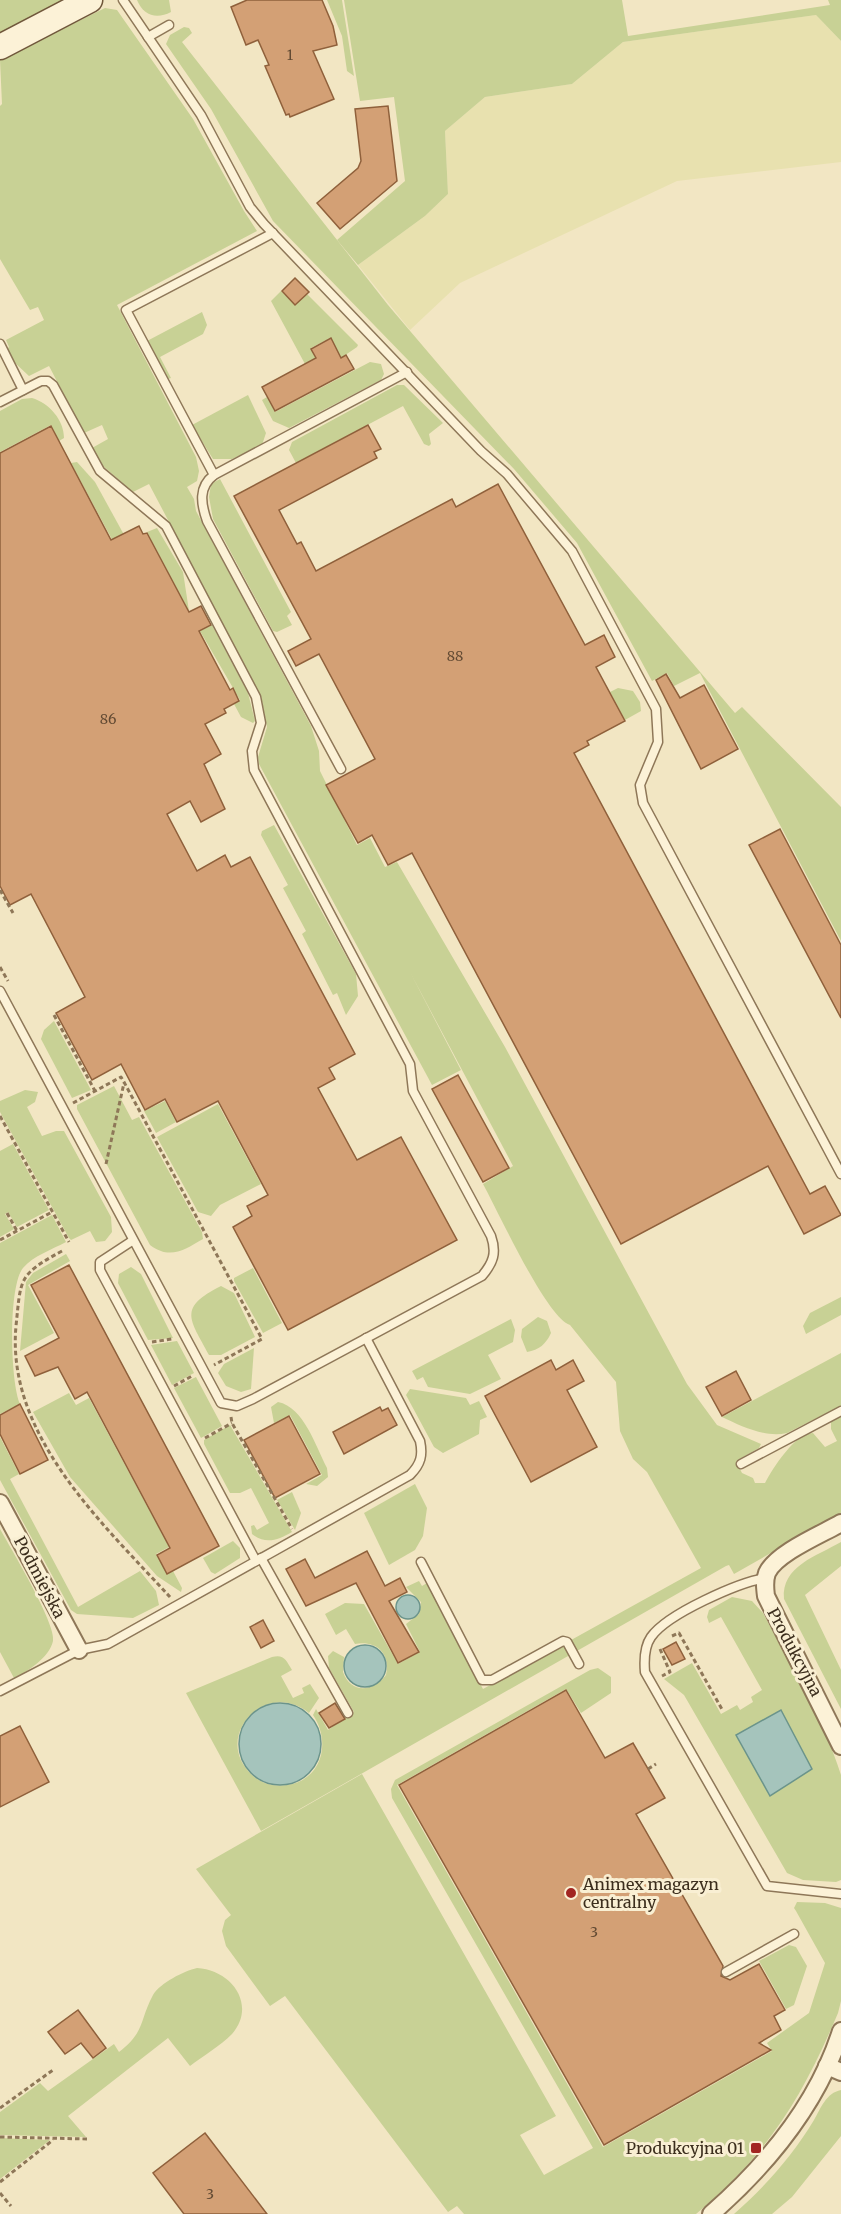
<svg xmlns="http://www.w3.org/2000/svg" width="841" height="2214" viewBox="0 0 841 2214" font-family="Merriweather,serif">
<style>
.farmland{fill:#e8e1af}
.green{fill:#c8d195}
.water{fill:#a5c4bc;stroke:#6b948b;stroke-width:1.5}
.building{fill:#d3a075;stroke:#8f603b;stroke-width:1.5}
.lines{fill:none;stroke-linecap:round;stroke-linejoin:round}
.service-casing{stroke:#8e7758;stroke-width:11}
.minor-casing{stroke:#8e7758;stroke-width:20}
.secondary-casing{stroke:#70573b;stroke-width:27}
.path{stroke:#8e7758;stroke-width:3;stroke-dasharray:4.5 3;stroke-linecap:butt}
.service{stroke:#fcf2d7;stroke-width:8}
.minor{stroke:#fcf2d7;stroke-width:16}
.secondary{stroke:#fcf2d7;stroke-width:24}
.poi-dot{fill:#a22622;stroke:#f9efd3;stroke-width:2}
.labels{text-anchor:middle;stroke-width:6;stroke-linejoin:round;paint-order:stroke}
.number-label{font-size:14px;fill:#624a33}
.street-label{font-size:16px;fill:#3c2e1d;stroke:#f9efd3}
.poi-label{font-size:16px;fill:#3c2e1d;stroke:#f9efd3;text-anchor:start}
</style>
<rect width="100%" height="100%" fill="#f2e6c3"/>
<path class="farmland" d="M 816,15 L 841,41 L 841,162 L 677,181 L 460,283 L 410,330 L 358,265 L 425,216 L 448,194 L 445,131 L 485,97 L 572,84 L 623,42 Z"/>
<g class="green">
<path d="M 0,0 L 65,0 L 0,35 Z"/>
<path d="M 137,0 L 169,0 L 171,12 C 156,20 143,15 137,0 Z"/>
<path d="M 327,0 L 342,0 L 354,76 L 347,71 L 342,36 Z"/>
<path d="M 344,0 L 622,0 L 628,36 L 830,5 L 828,0 L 841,0 L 841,41 L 816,15 L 623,42 L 572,84 L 485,97 L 445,131 L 448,194 L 425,216 L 358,265 L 337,240 L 405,181 L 394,97 L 360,101 Z"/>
<path d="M 105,8 L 117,10 L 193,119 L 244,211 L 257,231 L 117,305 L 196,457 L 199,471 L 197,481 L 187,487 L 194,499 L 196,511 L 311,726 L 319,751 L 320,771 L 357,845 L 370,838 L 385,867 L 397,862 L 505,1047 L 687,1384 L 717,1425 L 761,1444 L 759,1448 L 736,1461 L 742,1473 L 753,1478 L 755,1483 L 765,1483 C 773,1468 795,1433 813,1433 L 825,1447 L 837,1441 L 831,1429 L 831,1421 L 841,1415 L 841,1513 L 734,1574 L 729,1565 L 726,1566 L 261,1831 L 186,1693 L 272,1657 C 284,1654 286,1660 292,1670 L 281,1676 L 293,1698 L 304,1693 L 302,1688 L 310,1684 L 319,1698 L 309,1713 C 265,1678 211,1737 252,1775 C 262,1784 274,1787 287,1785 C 323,1780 331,1741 313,1715 L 316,1709 L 328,1730 L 354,1712 L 329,1668 L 328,1656 L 333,1651 L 344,1657 L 343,1672 C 351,1695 374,1691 386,1675 C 391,1653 376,1640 355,1644 L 346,1629 L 336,1635 L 325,1614 L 345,1603 L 364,1604 L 398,1664 L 420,1652 L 406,1624 L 419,1614 L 421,1602 L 406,1587 L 419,1581 L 422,1586 L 427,1583 L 483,1689 L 701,1568 L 647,1472 L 633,1459 L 620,1431 L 616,1382 L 570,1325 C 546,1317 498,1211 483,1184 L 513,1166 L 410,972 L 461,1070 L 432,1085 L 259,764 L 258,757 L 267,727 L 261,696 L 149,484 L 133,492 L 103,466 L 92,448 L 108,439 L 102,425 L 84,433 L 49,366 L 29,376 L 14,362 L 7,349 L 9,347 L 6,340 L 44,320 L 38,307 L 30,310 L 0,259 L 0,106 L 2,104 L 0,60 Z"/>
<path d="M 184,27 L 189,28 L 192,33 L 182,42 L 388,305 L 735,713 L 742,707 L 841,807 L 841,941 L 700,673 L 674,686 L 667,673 L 652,681 L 577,543 L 514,469 L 273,221 L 211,109 L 166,44 L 170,35 Z"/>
<path d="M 281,291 L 295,305 L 307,294 L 358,345 L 357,347 L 341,358 L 330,338 L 311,348 L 316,358 L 305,364 L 271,301 Z"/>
<path d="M 202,312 L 207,325 L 203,334 L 160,357 L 171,378 L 168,379 L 147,341 Z"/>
<path d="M 370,362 L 381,364 L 384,374 L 381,380 L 289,428 L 273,421 L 262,400 L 267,397 L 275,412 Z"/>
<path d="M 397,385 L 404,385 L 443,423 L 429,434 L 431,444 L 429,446 L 424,444 L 403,406 L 296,463 L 289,450 L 292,442 Z"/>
<path d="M 248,395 L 266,433 L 262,445 L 232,459 L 213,459 L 192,425 Z"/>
<path d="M 32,398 C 49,403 64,420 64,438 L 59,441 L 51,425 L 0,452 L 0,411 L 22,399 Z"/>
<path d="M 77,462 L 95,482 L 128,542 L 116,547 L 71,463 Z"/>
<path d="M 220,479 L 291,612 L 287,616 L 292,625 L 277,632 L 273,631 L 213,519 L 209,497 L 211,484 Z"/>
<path d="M 157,528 L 183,572 L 189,611 L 147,532 Z"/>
<path d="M 212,625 L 248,693 L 255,721 L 253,723 L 241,717 L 234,704 L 240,700 L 200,631 Z"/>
<path d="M 618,688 L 633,691 L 640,702 L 641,711 L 625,720 L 610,692 Z"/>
<path d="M 274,825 L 356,974 L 358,996 L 346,1015 L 337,993 L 333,995 L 302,934 L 306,931 L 283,888 L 288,885 L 261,835 L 262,831 Z"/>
<path d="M 54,1021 L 91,1090 L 72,1098 L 41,1039 L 44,1030 Z"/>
<path d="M 114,1086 L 132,1120 L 139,1117 L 202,1232 L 203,1239 C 184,1250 170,1260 150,1245 L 77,1109 L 77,1105 Z"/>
<path d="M 25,1090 L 38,1092 L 35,1102 L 27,1107 L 42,1136 L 56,1131 L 64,1131 L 111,1217 L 112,1232 L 105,1241 L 96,1242 L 90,1231 L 71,1240 L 69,1238 L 0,1112 L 0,1101 Z"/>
<path d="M 165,1101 L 176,1122 L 156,1133 L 144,1111 Z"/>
<path d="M 218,1104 L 261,1184 L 220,1205 L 211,1216 L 198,1212 L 157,1137 Z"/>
<path d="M 13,1144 L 49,1210 L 17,1227 L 8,1212 L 5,1214 L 14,1229 L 0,1237 L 0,1151 Z"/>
<path d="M 52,1215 L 66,1242 C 53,1249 33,1256 23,1268 C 8,1286 10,1382 20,1404 L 0,1414 L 0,1243 Z"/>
<path d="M 66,1254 L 70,1261 L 28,1285 L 54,1333 L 20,1351 L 26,1282 L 33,1273 Z"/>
<path d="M 131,1267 L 141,1274 L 173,1338 L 148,1340 L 118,1283 L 119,1274 Z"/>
<path d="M 253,1268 L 282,1323 L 263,1333 L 234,1281 L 234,1278 Z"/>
<path d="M 221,1286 L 234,1293 L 255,1337 L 221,1355 L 209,1355 C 190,1319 177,1308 221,1286 Z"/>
<path d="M 841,1297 L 841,1315 L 806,1334 L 803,1326 L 810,1313 Z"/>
<path d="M 538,1317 L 547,1321 L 551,1333 C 546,1344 539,1350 527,1352 L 521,1337 L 522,1329 Z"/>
<path d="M 511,1319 L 515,1330 L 513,1342 L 488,1355 L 501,1379 L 470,1394 L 428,1387 L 423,1377 L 417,1380 L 412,1371 Z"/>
<path d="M 177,1341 L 194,1373 L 172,1385 L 151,1345 Z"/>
<path d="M 254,1348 L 251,1389 L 241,1392 L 226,1386 L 218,1373 L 224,1364 Z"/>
<path d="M 841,1353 L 841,1406 L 787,1433 C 765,1438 741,1426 722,1417 Z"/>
<path d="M 196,1377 L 222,1426 L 201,1438 L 174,1388 Z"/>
<path d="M 410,1389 L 466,1398 L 470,1405 L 479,1401 L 487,1417 L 480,1420 L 479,1434 L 443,1453 L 434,1447 L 406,1395 Z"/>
<path d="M 69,1393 L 76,1405 L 89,1398 L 169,1547 L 156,1554 L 167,1574 L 173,1571 L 182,1588 L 181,1592 L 157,1576 L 70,1477 L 33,1412 Z"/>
<path d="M 278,1402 C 304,1407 316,1447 327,1468 L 328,1477 L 317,1486 L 306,1484 L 322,1475 L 290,1415 L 274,1423 L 271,1407 Z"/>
<path d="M 230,1425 L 292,1532 C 278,1540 266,1545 252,1534 L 251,1526 L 254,1525 L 257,1530 L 269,1523 L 251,1488 L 240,1493 L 230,1493 L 204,1444 L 204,1440 Z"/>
<path d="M 0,1437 L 19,1474 L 10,1479 L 78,1607 L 140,1571 L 156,1591 L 159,1605 L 133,1618 L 77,1614 L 71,1610 L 0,1480 Z"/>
<path d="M 415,1484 L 427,1508 L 423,1536 L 415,1550 L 389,1565 L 364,1513 Z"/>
<path d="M 292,1492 L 301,1513 L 295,1530 L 277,1500 Z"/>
<path d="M 0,1529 C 10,1547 57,1625 53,1641 C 49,1658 28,1671 14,1678 L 0,1652 Z"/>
<path d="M 233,1541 L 240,1548 L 240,1558 L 215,1574 L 211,1572 L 203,1558 Z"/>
<path d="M 841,1542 L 841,1566 L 805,1595 L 841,1670 L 841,1709 L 784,1599 C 781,1566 817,1556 841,1542 Z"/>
<path d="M 732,1597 L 752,1601 L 763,1613 C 791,1666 823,1718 841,1775 L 841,1880 L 836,1882 L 803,1880 L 787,1873 L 684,1695 L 664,1679 L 692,1663 L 721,1714 L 737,1705 L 740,1710 L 753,1702 L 751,1697 L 762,1690 L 721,1617 L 709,1623 L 707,1617 L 709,1610 Z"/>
<path d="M 598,1668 L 611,1677 L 611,1693 L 581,1713 L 566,1689 L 397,1785 L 603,2147 L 772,2051 L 767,2043 L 809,2013 L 825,1963 L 796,1911 L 794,1908 L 797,1902 L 825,1903 L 841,1908 L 841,2001 L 838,2013 C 802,2098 768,2154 696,2214 L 464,2214 L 457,2206 L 448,2212 L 285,1996 L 270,2006 L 226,1946 L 222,1931 L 225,1920 L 231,1915 L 196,1869 L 362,1774 L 556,2116 L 520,2135 L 544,2175 L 593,2148 L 392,1798 L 391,1789 L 395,1780 L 590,1670 Z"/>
<path d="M 789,1945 L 796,1947 L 807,1966 L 794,2005 L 786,2009 L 759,1961 Z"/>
<path d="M 197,1968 C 232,1970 257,2005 232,2034 C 220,2046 203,2056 190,2066 L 168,2038 L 68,2116 L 86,2137 L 0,2135 L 0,2112 L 40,2083 L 48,2091 L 114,2044 L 119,2052 C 146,2031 139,2021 153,1995 C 160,1983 184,1971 197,1968 Z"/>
<path d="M 841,2090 L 841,2136 L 792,2197 L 772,2214 L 734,2214 C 765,2187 793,2155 814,2120 C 821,2108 826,2093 841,2090 Z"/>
<path d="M 0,2138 L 50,2140 L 0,2179 Z"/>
</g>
<g class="water">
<circle cx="408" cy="1607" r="12"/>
<circle cx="365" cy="1666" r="21"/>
<circle cx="280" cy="1744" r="41"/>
<path d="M 781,1710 L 812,1769 L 770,1796 L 736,1735 Z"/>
</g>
<g class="building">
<path d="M 247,0 L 322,0 L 333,26 L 337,45 L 313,51 L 334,99 L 290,117 L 289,114 L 286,115 L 265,66 L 269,65 L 258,40 L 246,45 L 231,7 Z"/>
<path d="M 388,106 L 397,181 L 340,229 L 317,203 L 358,168 L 361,161 L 355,109 Z"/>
<path d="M 295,278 L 309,292 L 295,305 L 282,291 Z"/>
<path d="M 331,338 L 341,358 L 346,355 L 354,369 L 275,411 L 262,387 L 316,358 L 311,349 Z"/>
<path d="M 368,425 L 381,449 L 374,452 L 377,458 L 279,510 L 297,544 L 301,542 L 316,571 L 452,499 L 456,507 L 498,484 L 585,645 L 604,635 L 615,657 L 596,667 L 625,721 L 587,741 L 589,745 L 574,753 L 810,1194 L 825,1186 L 841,1215 L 804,1234 L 768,1166 L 621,1244 L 412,853 L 388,865 L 372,835 L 358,843 L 326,785 L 375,759 L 319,654 L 296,666 L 288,651 L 311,639 L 234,496 Z"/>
<path d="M 51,426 L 111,540 L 139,526 L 143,534 L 147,533 L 189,612 L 201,606 L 211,625 L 199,631 L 230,690 L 233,688 L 239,701 L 224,709 L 226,713 L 205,724 L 221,754 L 204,764 L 225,809 L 201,822 L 190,801 L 167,814 L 197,871 L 225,855 L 231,867 L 250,857 L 355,1054 L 329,1068 L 335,1079 L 318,1088 L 357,1160 L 401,1137 L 457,1240 L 288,1330 L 233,1227 L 252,1216 L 247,1206 L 268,1195 L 218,1101 L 177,1122 L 165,1099 L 145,1110 L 121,1064 L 92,1080 L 56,1013 L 85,997 L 31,894 L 10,905 L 0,886 L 0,453 Z"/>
<path d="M 666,674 L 680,698 L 704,685 L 738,749 L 701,769 L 656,680 Z"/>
<path d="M 780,829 L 841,945 L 841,1018 L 749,845 Z"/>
<path d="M 458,1075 L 509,1168 L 483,1182 L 432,1089 Z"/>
<path d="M 69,1265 L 219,1546 L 167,1574 L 157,1555 L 170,1548 L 87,1392 L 75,1399 L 58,1367 L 35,1376 L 25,1356 L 59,1338 L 31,1285 Z"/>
<path d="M 551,1360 L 556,1370 L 573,1360 L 584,1381 L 567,1390 L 597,1447 L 531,1482 L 485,1396 Z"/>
<path d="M 736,1371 L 751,1400 L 722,1416 L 706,1387 Z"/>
<path d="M 20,1404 L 48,1460 L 20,1474 L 0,1434 L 0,1415 Z"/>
<path d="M 380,1407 L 382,1411 L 388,1408 L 397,1425 L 344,1454 L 333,1432 Z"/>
<path d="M 289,1416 L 320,1474 L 275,1498 L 244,1440 Z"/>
<path d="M 367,1551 L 385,1586 L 400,1578 L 407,1592 L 389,1601 L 419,1652 L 398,1663 L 356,1583 L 306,1606 L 286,1569 L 305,1559 L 315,1578 Z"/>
<path d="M 263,1620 L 274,1641 L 261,1648 L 250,1627 Z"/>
<path d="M 676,1642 L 685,1659 L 672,1665 L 663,1649 Z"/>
<path d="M 566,1690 L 605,1758 L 633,1743 L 665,1798 L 636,1814 L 723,1966 L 721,1976 L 730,1980 L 759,1964 L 785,2010 L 774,2016 L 781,2030 L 759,2043 L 771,2050 L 604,2145 L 399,1785 Z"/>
<path d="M 335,1703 L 345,1719 L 329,1728 L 319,1713 Z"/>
<path d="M 20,1726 L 49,1782 L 0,1807 L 0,1736 Z"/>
<path d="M 78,2010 L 106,2048 L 93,2058 L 81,2043 L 65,2054 L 48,2032 Z"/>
<path d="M 205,2133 L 267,2214 L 184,2214 L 153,2173 Z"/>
</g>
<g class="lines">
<defs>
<g id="service">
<path d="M 123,0 L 201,115 L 250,207 L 264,224 L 481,451 L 507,474 L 572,551 L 656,709 L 658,742 L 640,785 L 643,803 L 841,1174"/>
<path d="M 148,37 L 169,25"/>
<path d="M 0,344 L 23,390"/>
<path d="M 0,402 L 41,381 L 48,381 L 53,385 L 100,471 L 166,526 L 256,697 L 261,723 L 252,751 L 254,770 L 410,1064 L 413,1091 L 491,1236 C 497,1253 493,1263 482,1276 L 253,1399 L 237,1406 L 221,1403 L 0,991"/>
<path d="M 214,475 L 126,310 L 273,233"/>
<path d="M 341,769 L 207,521 C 201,504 198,487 214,475 L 407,372"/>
<path d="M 132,1241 L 100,1262 L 100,1270 L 256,1561"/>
<path d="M 741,1464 L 841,1411"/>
<path d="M 261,1558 L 348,1713"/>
<path d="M 421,1562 L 482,1680 L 492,1680 L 563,1641 L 567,1642 L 579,1664"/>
<path d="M 766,1578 C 739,1582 667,1614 651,1637 C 644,1647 644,1660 645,1672 L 767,1886 L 841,1894"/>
<path d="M 0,1691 L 79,1650 L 108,1644 L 410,1475 C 421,1464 423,1455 420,1441 L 366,1338"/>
<path d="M 726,1972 L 794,1934"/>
</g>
<g id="minor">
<path d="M 0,1503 L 79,1650"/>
<path d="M 841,1523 C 822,1534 776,1553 767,1573 C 764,1581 765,1588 766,1596 L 841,1746"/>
<path d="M 827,2066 L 841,2072"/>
<path d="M 711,2214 C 767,2165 818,2103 841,2031"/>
</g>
<path id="secondary" d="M 0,47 L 90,0"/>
</defs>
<use href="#service" class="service-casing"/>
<use href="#minor" class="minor-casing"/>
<use href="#secondary" class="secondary-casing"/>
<g class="path">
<path d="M 0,890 L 13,913"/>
<path d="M 0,967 L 8,981"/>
<path d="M 54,1015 L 95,1091"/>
<path d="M 73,1103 L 121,1077 L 124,1082 L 262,1339 L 214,1365"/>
<path d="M 0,1116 L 69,1242"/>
<path d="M 106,1164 L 124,1083"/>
<path d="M 7,1213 L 17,1231"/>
<path d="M 0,1240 L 52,1212"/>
<path d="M 62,1251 C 18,1275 21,1278 16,1326 C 6,1435 102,1523 170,1597"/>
<path d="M 152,1342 L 172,1339"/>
<path d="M 174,1386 L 192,1376"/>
<path d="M 231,1417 L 232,1423 L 292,1529"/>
<path d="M 205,1438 L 232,1423"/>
<path d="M 672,1636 L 679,1633 L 723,1711"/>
<path d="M 660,1649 L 670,1672 L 662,1676"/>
<path d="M 648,1769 L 656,1764"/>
<path d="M 0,2108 L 53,2070"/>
<path d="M 0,2137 L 88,2139"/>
<path d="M 0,2182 L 53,2140"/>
<path d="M 0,2193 L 11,2206"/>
</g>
<use href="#service" class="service"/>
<use href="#minor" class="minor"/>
<use href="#secondary" class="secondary"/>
</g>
<g class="poi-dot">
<circle cx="571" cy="1893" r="6"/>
<rect x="750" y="2142" width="12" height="12" rx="3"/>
</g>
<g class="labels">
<g class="number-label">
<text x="290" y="60">1</text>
<text x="455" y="661">88</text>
<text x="108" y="724">86</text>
<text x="594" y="1937">3</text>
<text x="210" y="2199">3</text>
</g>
<g class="street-label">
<text transform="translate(40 1577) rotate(62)" y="6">Podmiejska</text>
<text transform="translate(795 1652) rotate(62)" y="6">Produkcyjna</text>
</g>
<g class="poi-label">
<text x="583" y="1890">Animex magazyn<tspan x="583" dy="18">centralny</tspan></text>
<text x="744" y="2154" text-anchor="end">Produkcyjna 01</text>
</g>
</g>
</svg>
